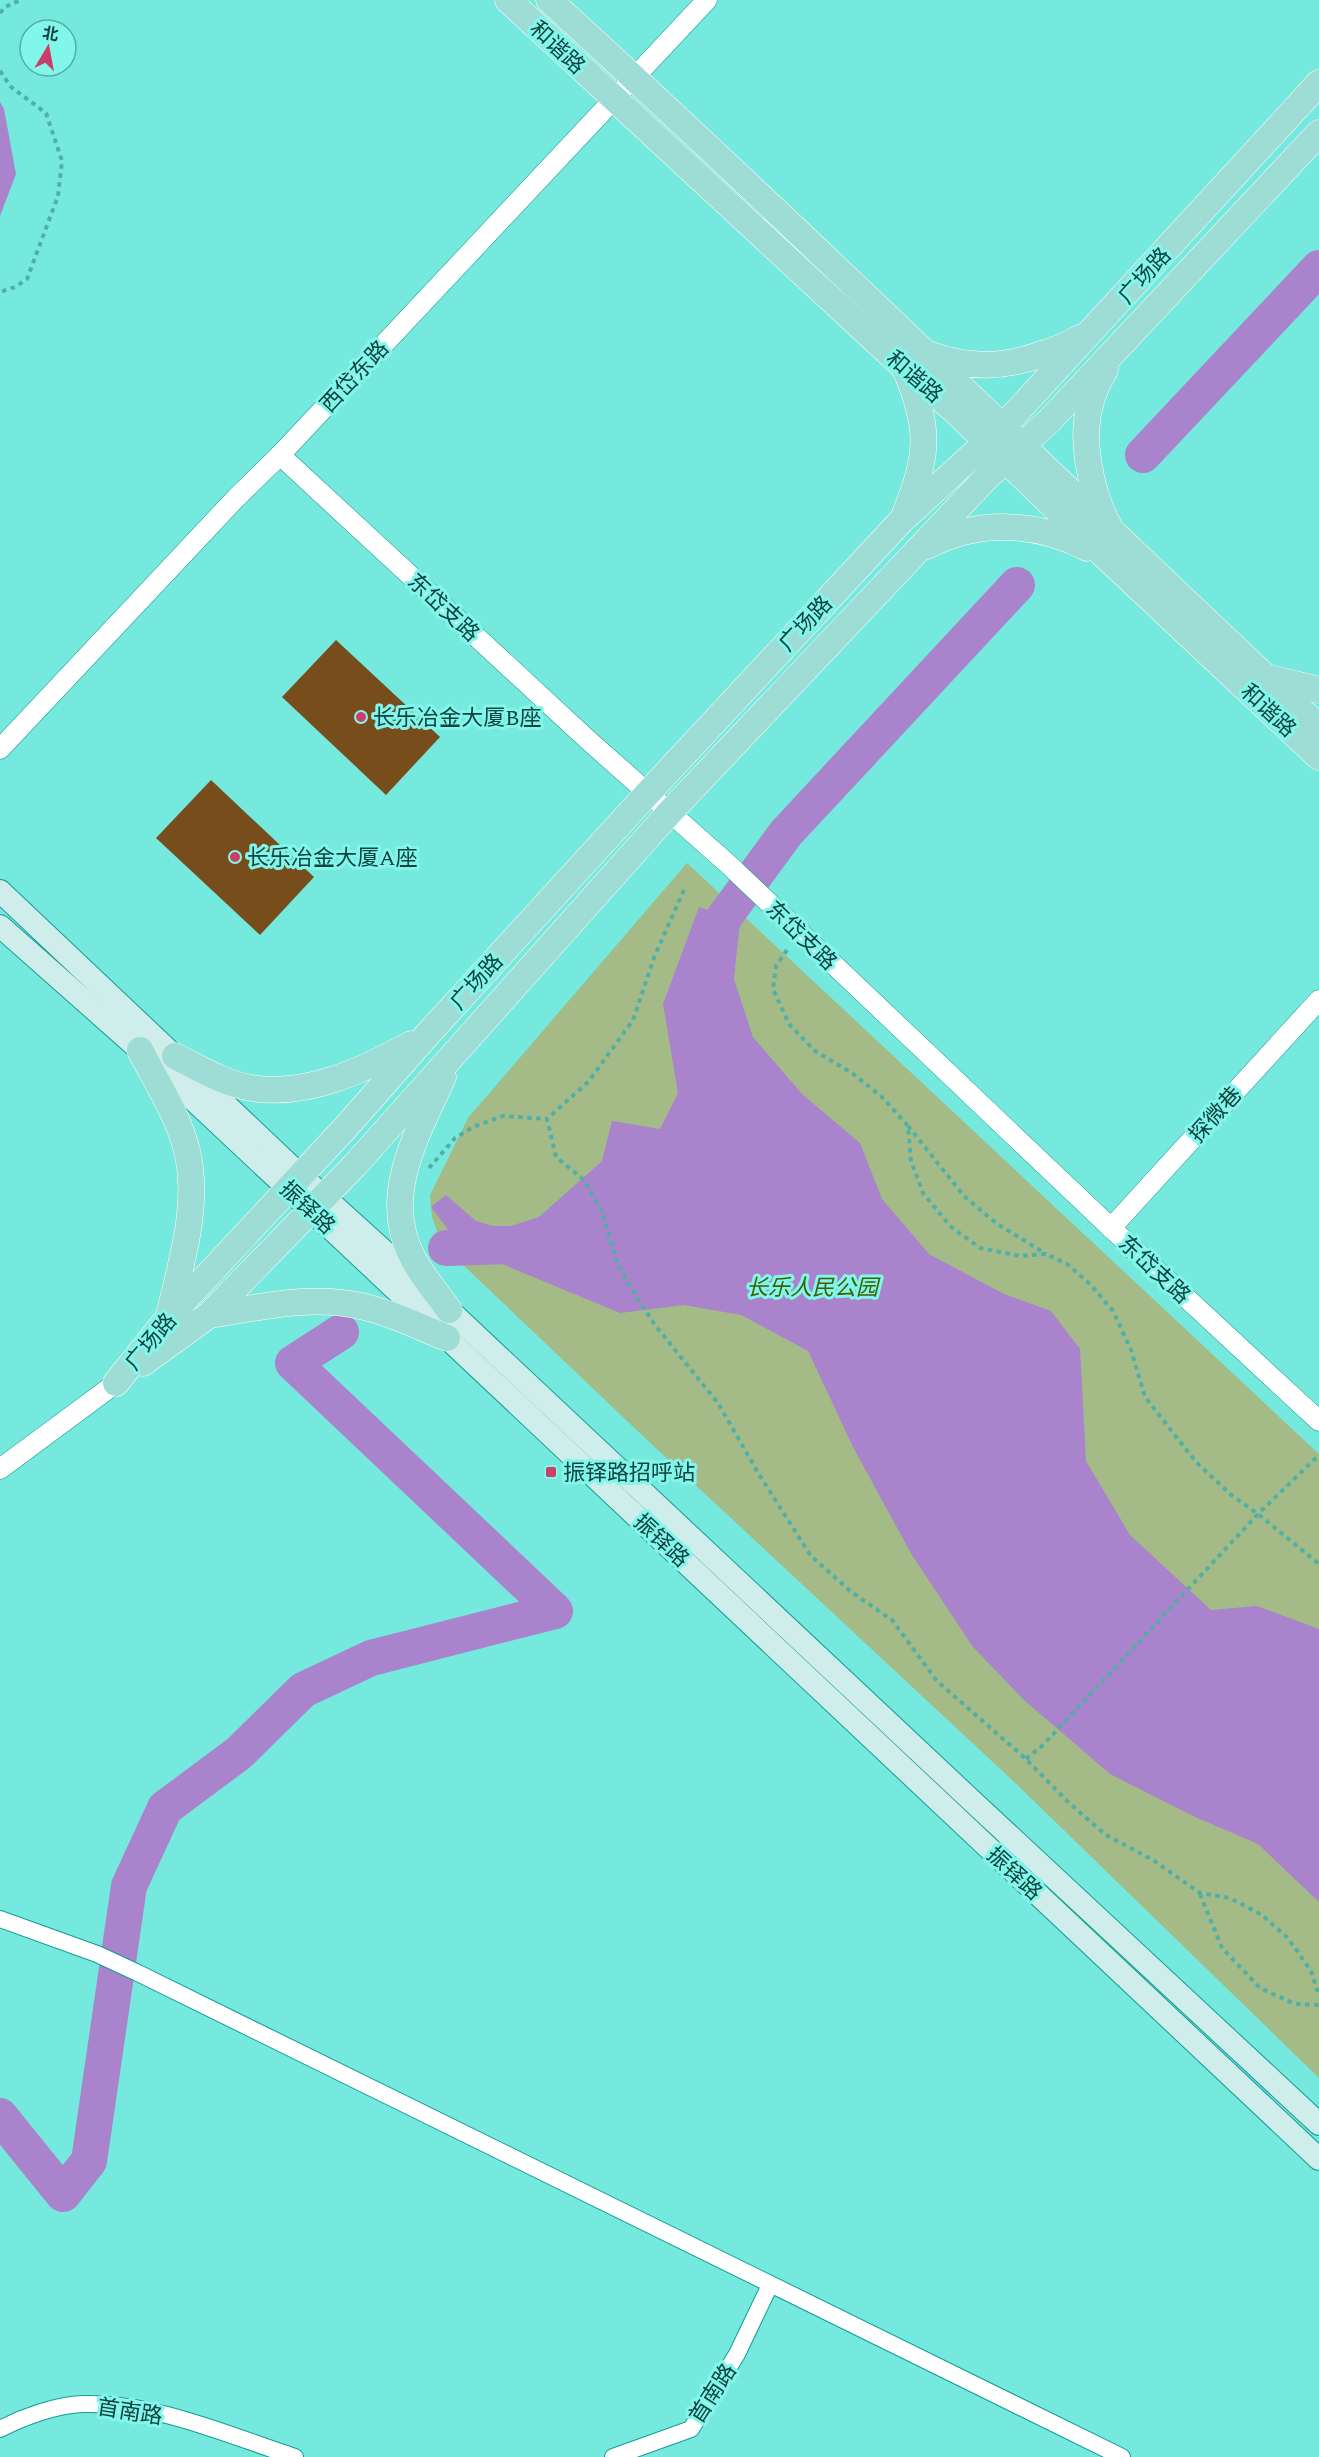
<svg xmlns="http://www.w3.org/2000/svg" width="1319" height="2457" viewBox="0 0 1319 2457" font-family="Spectral,'Noto Sans SC',serif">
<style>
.green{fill:#a4bb88}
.water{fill:#a983cc}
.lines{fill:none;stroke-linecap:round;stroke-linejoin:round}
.river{stroke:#a983cc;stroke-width:36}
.building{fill:#774e1b}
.minor-casing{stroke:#119d94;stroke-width:18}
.tertiary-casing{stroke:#119d94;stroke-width:21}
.secondary-casing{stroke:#119d94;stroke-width:24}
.primary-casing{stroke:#fff;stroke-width:27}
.path{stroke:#51afa6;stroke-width:4;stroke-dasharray:4.5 4.5;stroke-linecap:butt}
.minor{stroke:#fff;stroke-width:16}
.tertiary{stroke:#fff;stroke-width:20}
.secondary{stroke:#cfedea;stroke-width:22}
.primary{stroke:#9edcd6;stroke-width:26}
.poi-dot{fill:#cc3d67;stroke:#83f6eb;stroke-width:2}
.labels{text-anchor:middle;stroke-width:6;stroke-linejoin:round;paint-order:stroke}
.street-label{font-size:22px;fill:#104440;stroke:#83f6eb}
.poi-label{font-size:22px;fill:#104440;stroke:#83f6eb;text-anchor:start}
.park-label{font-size:22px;font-style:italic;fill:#425e00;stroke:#83f6eb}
</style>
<rect width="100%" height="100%" fill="#75e9de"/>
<path class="green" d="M 687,863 L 1319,1454 L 1319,2078 L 1011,1779 L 645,1438 L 461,1263 L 446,1248 L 438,1234 L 432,1217 L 430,1195 L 468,1118 Z"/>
<g class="water">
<path d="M 0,102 L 4,109 L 16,174 L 0,216 Z"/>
<path d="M 699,907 L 740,921 L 734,979 L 753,1037 L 803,1095 L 860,1143 L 882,1199 L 929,1254 L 1004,1294 L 1051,1311 L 1080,1349 L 1086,1461 L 1130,1535 L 1211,1610 L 1257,1606 L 1319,1629 L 1319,1902 L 1258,1844 L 1195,1817 L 1110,1774 L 1024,1700 L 973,1647 L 912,1555 L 854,1449 L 808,1351 L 741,1315 L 684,1305 L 620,1313 L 461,1247 L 431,1207 L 446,1195 L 476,1221 L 493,1226 L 511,1226 L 539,1217 L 602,1161 L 612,1121 L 660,1129 L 678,1093 L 663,1004 Z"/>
</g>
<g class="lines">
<g class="river">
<path d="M 1143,455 L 1319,268"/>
<path d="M 712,964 L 723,919 L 786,833 L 1017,585"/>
<path d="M 446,1248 L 510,1246"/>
<path d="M 0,2116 L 63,2194 L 89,2161 L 129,1886 L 165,1808 L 239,1753 L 303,1690 L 371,1658 L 555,1611 L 293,1363 L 341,1332"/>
</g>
</g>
<g class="building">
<path d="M 336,640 L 440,737 L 386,795 L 282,697 Z"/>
<path d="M 211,780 L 314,877 L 260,935 L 156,838 Z"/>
</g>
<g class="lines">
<defs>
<g id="minor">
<path d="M 0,1919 L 97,1954 L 138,1973 L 1122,2457"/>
<path d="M 0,2429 C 23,2417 56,2405 83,2404 C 154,2402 228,2435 295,2457"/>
<path d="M 613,2457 L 691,2429 L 737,2354 L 770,2285"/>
</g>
<g id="tertiary">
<path d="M 280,455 L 588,740 L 728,864 L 1111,1228 L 1319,1421"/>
<path d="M 0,749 L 236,498 L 280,455 L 707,0"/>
<path d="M 1111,1228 L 1319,1000"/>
<path d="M 0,1469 L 116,1383"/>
</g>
<g id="secondary">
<path d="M 0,891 L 301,1176 L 449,1310 L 971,1800 L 1319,2124"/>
<path d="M 0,926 L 140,1050 L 343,1240 L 1319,2159"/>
</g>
<g id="primary">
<path d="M 508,0 L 905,368 L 955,411 L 1106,557 L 1319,757"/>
<path d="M 549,0 C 810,238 1061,486 1319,727"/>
<path d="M 928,354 C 968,369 1005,368 1045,353 C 1057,349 1069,345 1079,338"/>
<path d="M 1105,370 C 1081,408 1083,447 1094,489 C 1098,501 1101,513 1108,524"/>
<path d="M 905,514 C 928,456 931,430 906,371"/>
<path d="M 927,546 C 979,519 1036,522 1087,548"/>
<path d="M 1270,678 L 1319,690"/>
<path d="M 140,1050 C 157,1083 178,1115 187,1151 C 200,1205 181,1263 169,1316"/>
<path d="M 175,1056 C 199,1068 225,1084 252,1088 C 307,1097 364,1070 411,1044"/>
<path d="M 443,1077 C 419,1131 382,1192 410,1252 C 419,1273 436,1291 449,1310"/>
<path d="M 209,1315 C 257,1308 308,1295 356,1305 C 387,1311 417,1326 447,1338"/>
<path d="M 143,1363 L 209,1315 L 355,1165 L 670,812 L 987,477 L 1049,421 L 1319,133"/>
<path d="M 116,1383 L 168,1318 L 346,1127 L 427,1035 L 648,793 L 902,520 L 1002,428 L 1319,83"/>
</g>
</defs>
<use href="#minor" class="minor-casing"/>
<use href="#tertiary" class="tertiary-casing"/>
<use href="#secondary" class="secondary-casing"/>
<use href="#primary" class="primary-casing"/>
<g class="path">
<path d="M 0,13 L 5,7 L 21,0"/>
<path d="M 0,71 L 11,87 L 46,113 L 62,161 L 58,196 L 27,279 L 15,287 L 0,292"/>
<path d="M 684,890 L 655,955 L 633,1020 L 589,1081 L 547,1119 L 556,1157 L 584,1180 L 601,1209 L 617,1262 L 629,1285 L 655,1325 L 718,1403 L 760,1476 L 811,1556 L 850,1591 L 892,1620 L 937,1681 L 1026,1759 L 1069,1803 L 1106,1835 L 1153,1860 L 1200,1893 L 1230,1898 L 1262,1915 L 1288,1938 L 1311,1971 L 1319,1996"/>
<path d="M 787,950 L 776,966 L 773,989 L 789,1024 L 815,1051 L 852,1073 L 882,1097 L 908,1126 L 911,1161 L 923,1193 L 950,1226 L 980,1248 L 1021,1256 L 1046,1254 L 1067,1264 L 1090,1284 L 1113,1311 L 1131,1350 L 1145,1397 L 1196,1462 L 1230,1494 L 1258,1514 L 1319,1564"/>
<path d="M 908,1126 L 964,1196 L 996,1223 L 1046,1254"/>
<path d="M 429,1168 L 455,1138 L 473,1127 L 503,1116 L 547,1119"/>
<path d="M 1026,1759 L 1043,1745 L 1258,1514 L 1319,1455"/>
<path d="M 1200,1894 L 1222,1948 L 1260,1988 L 1295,2004 L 1319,2005"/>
</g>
<use href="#minor" class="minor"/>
<use href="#tertiary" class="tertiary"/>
<use href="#secondary" class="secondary"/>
<use href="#primary" class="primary"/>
</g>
<g class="poi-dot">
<circle cx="361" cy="717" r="6"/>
<circle cx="235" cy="857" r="6"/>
<rect x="545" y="1466" width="12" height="12" rx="3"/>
</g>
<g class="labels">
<g class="street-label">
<text transform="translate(558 47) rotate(43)" y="8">和谐路</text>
<text transform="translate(1144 275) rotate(-48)" y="8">广场路</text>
<text transform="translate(354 376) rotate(-47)" y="8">西岱东路</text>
<text transform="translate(915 376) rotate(41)" y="8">和谐路</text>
<text transform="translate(444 607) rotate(43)" y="8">东岱支路</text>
<text transform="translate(805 623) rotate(-47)" y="8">广场路</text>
<text transform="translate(1269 710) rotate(43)" y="8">和谐路</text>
<text transform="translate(802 935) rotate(44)" y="8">东岱支路</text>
<text transform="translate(476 981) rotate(-48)" y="8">广场路</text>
<text transform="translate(1215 1114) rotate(-48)" y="8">探微巷</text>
<text transform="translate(308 1207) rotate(43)" y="8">振铎路</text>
<text transform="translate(1155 1269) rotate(43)" y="8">东岱支路</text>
<text transform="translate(150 1341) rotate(-50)" y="8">广场路</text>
<text transform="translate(662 1540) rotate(43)" y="8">振铎路</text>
<text transform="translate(1015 1873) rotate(43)" y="8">振铎路</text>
<text transform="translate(712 2393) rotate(-57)" y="8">首南路</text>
<text transform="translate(130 2411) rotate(9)" y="8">首南路</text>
</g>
<g class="poi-label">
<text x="373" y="725">长乐冶金大厦B座</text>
<text x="247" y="865">长乐冶金大厦A座</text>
<text x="563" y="1480">振铎路招呼站</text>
</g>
<g class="park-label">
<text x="812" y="1295">长乐人民公园</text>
</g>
</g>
<g transform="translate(48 48) rotate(10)"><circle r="28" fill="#83f6eb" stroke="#55afa7" stroke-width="1.5"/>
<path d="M0-4.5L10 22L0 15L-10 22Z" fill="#cc3d67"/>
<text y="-9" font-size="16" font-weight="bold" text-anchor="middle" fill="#104440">北</text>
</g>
</svg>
